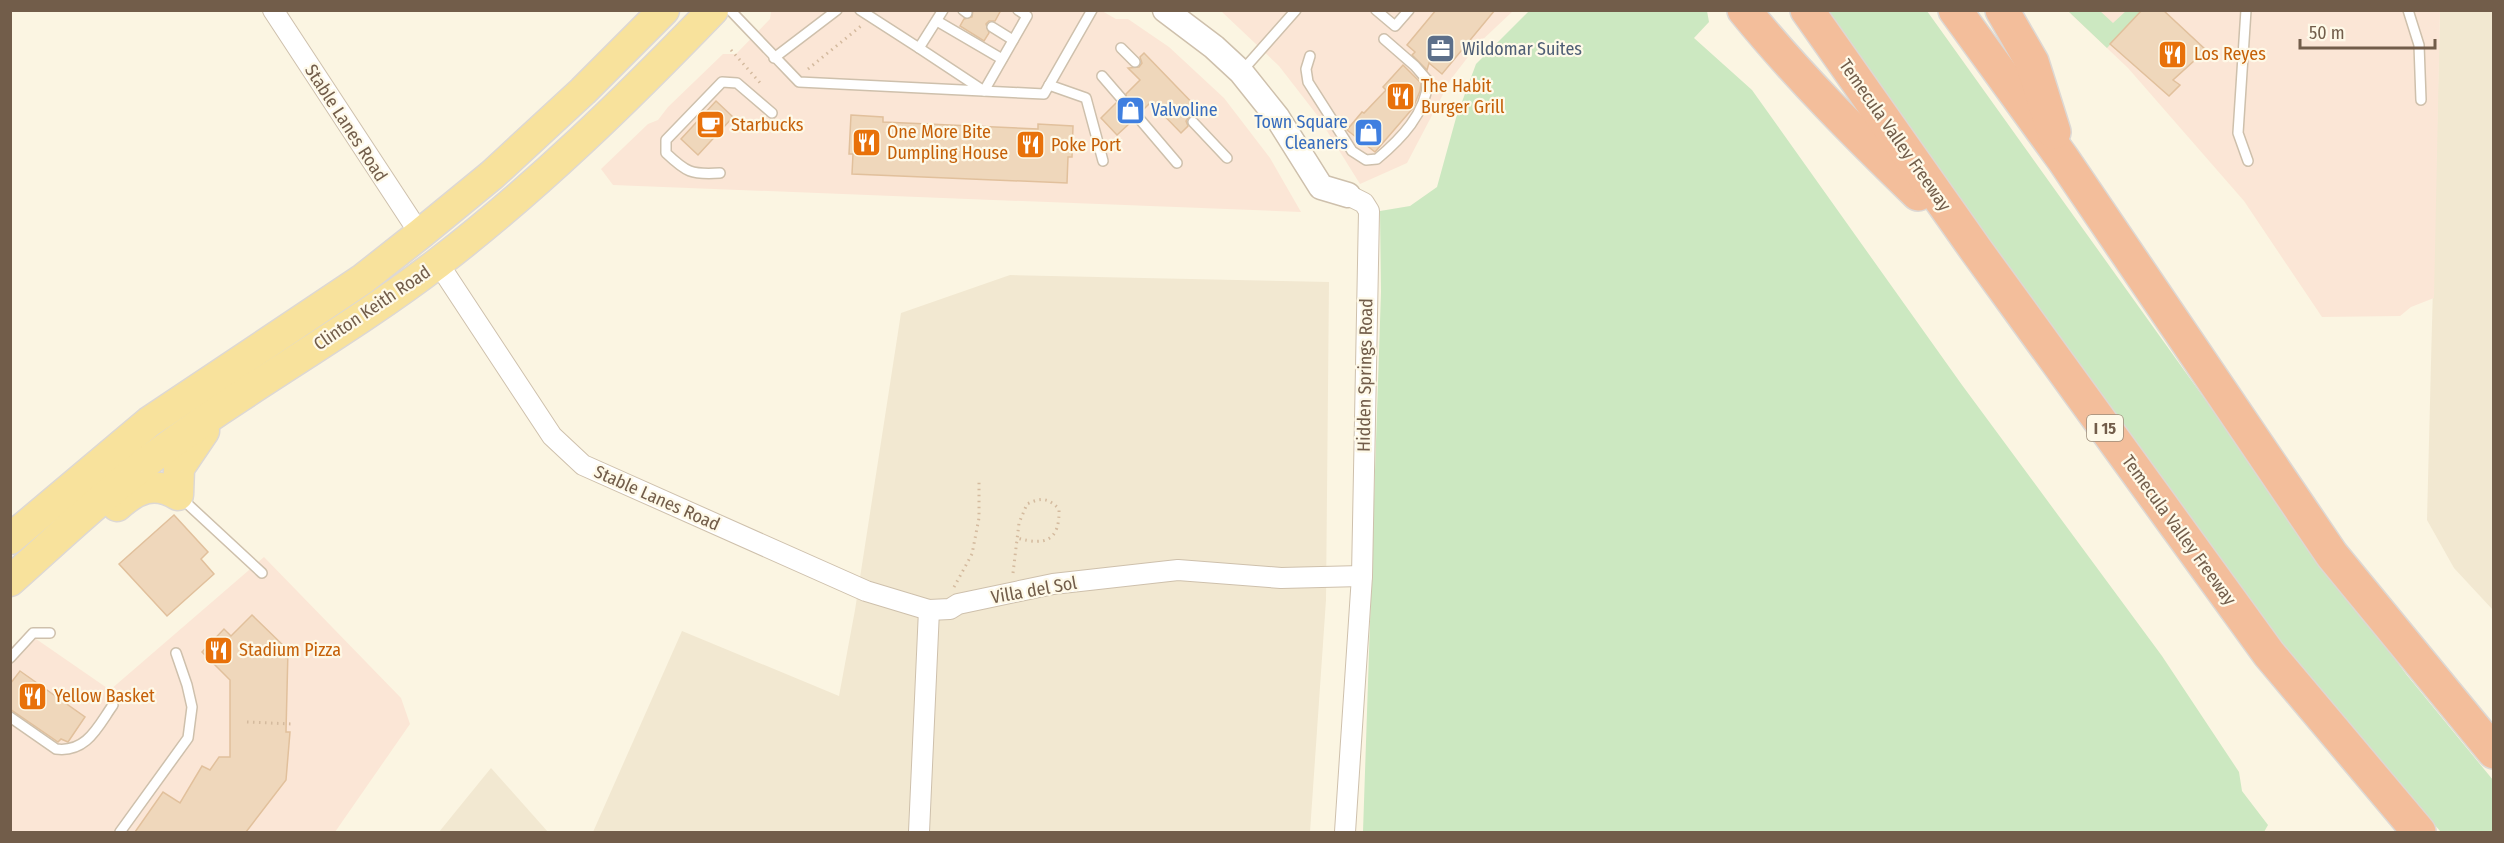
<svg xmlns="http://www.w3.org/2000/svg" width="2504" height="843" viewBox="0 0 2504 843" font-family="'Fira Sans Condensed',sans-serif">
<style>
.residential{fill:#f2e8d1}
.commercial{fill:#fbe6d6}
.green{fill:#cce8c1}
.building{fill:#efd7bb;stroke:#e1c09c;stroke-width:1.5}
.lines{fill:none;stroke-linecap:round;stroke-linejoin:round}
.service-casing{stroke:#cec0ac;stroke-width:12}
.minor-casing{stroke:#cec0ac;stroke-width:22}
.tertiary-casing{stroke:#cec0ac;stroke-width:27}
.primary-casing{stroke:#ddd8d4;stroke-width:33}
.motorway-casing{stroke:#ddd8d4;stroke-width:36}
.path{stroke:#d4ba9e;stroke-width:3;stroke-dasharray:1.5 4.5;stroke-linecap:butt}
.service{stroke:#fff;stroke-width:9}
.minor{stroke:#fff;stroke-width:20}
.tertiary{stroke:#fff;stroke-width:24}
.primary{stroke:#f8e29c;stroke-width:30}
.motorway{stroke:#f3be9b;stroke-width:33}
.labels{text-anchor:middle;stroke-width:4.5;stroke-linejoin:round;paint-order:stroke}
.shield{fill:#fef9e8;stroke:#9c8c79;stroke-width:1.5}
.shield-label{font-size:16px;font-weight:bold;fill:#725d4a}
.service-label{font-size:18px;fill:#4e5e75;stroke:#fef9e8;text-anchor:start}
.food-label{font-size:18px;fill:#c56008;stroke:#fef9e8;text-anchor:start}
.shop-label{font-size:18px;fill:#366cbe;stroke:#fef9e8;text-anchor:start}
.street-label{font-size:18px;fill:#725d4a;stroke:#fef9e8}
</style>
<rect width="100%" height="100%" fill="#fbf5e2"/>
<g class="residential">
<path d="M 2440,11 L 2493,11 L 2493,610 L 2454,568 L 2427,520 Z"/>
<path d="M 1010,275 L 1329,282 L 1326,600 L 1310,832 L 593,832 L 682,631 L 839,696 L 855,610 L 901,313 Z"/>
<path d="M 491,768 L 548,832 L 439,832 Z"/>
</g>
<g class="commercial">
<path d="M 771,11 L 1102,11 L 1116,19 L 1128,19 L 1169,47 L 1224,98 L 1270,158 L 1301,212 L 613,185 L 601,169 L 648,124 L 658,120 L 668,107 L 723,54 L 736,54 L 770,19 Z"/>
<path d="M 1221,11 L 1513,11 L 1478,44 L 1451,79 L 1407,163 L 1360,184 L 1317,115 L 1279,66 Z"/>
<path d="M 2068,11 L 2440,11 L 2434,298 L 2411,307 L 2400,316 L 2322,317 L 2244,201 L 2128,68 Z"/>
<path d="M 264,557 L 401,698 L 410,724 L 335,832 L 11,832 L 10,649 L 26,632 L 110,690 Z"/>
</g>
<g class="green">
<path d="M 1530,10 L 1707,11 L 1709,22 L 1694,38 L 1752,90 L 1962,385 L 2162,656 L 2239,772 L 2242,791 L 2268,825 L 2264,832 L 1363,832 L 1381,292 L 1380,211 L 1410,206 L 1437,187 L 1456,118 L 1476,64 Z"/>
<path d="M 1828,11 L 1927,11 L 2199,391 L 2406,674 L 2493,780 L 2493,832 L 2441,832 L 2361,743 L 2248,602 L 2131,440 Z"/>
<path d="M 2068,11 L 2100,11 L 2113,23 L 2126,11 L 2142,11 L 2107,48 Z"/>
</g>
<g class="building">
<path d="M 973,10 L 1001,10 L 995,21 L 989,21 L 986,24 L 989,33 L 984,41 L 960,26 L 964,19 L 972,17 Z"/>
<path d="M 1436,10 L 1495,10 L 1442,74 L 1429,63 L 1427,70 L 1412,55 L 1415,52 L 1407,45 Z"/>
<path d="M 2142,10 L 2163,10 L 2206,50 L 2173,80 L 2180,85 L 2169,96 L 2110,44 Z"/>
<path d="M 1144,53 L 1202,113 L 1198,117 L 1189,117 L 1186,121 L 1188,126 L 1181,133 L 1151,102 L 1142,111 L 1136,109 L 1132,111 L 1130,117 L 1132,121 L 1117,135 L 1101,118 L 1116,103 L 1123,104 L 1127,101 L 1126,94 L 1140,80 L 1128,68 L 1139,67 L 1142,63 L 1140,57 Z"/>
<path d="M 1403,65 L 1421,83 L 1420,91 L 1413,108 L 1375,152 L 1347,130 L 1362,112 L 1364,113 L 1386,90 L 1383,87 Z"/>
<path d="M 716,101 L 733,117 L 698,155 L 681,139 Z"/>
<path d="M 851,115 L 883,117 L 883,122 L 1038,129 L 1038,124 L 1073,126 L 1072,157 L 1068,157 L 1067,183 L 852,174 L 853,154 L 849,154 Z"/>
<path d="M 174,515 L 208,552 L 201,559 L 214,574 L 167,616 L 119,564 Z"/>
<path d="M 252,615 L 288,650 L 286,732 L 290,732 L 286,780 L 246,832 L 135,832 L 163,792 L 180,803 L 202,766 L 210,770 L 219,757 L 230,757 L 230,680 L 202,652 L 224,629 L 231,636 Z"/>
<path d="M 20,671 L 85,717 L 68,742 L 61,739 L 58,742 L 10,709 L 10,684 Z"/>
</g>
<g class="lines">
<defs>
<g id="service">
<path d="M 730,10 L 799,82 L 1044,94 L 1092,10"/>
<path d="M 860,10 L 919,48 L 943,10"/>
<path d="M 963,10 L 967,13"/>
<path d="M 1376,10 L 1395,26 L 1409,10"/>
<path d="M 2246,10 L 2238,133 L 2248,161"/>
<path d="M 2408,10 L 2419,45 L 2421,100"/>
<path d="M 937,21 L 1002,59"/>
<path d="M 992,27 L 1013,40"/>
<path d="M 919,48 L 984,91 L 1027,16 L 1018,10"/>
<path d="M 1121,48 L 1135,62"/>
<path d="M 1310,56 L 1306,69 L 1308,82 L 1352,151 L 1366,160 L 1377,159 C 1401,139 1426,113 1428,81 L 1415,66 L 1384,39"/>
<path d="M 774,58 L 837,10"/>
<path d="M 1242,71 L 1296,10"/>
<path d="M 1102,76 L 1121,98"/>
<path d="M 1049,85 L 1086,98 L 1103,161"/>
<path d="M 1137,116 L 1177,163"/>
<path d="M 1193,122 L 1227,158"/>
<path d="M 720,173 C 691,175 686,172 666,153 L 666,140 L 722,82 L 737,83 L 772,113"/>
<path d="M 180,497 L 262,573"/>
<path d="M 10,658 L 33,633 L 50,633"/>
<path d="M 10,717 L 56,749 C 87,753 98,726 113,705"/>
<path d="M 120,832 L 188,738 L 192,707 L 187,685 L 176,653"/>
</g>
<g id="minor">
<path d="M 273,10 L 420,234"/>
<path d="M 438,263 L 552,436 L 583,465 L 866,591 L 929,610 L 950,609 L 958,604 L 1053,584 L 1178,570 L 1281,578 L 1362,576"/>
<path d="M 919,832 L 929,610"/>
<path d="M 1345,832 L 1362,576 L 1369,211 L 1364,203 L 1348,195"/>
</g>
<path id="tertiary" d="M 1165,10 L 1214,47 L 1241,72 L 1277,117 L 1321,187 L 1348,195"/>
<g id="primary">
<path d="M 117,506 C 136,489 154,480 178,495 L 179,468 L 204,431"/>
<path d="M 10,539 L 149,422 L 363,279 L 420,234 L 492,175 L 583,91 L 664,10"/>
<path d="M 10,581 C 55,541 100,498 148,461 C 241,390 345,334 438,263 C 537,187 626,100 713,10"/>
</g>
<g id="motorway">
<path d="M 1744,10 C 1797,75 1858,136 1918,194"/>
<path d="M 1807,10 L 1976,250 L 2269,654 L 2419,832"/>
<path d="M 1955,10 L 2063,159 L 2332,555 L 2494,752"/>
<path d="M 2002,10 L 2032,62 L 2054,132"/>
</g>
</defs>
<use href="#service" class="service-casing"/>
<use href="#minor" class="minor-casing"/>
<use href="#tertiary" class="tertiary-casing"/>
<use href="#primary" class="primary-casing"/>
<use href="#motorway" class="motorway-casing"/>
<g class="path">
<path d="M 731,50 L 762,85"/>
<path d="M 808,69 L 861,26"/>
<path d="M 1013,573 L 1019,523 L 1027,504 C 1042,497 1048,498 1059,509 C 1060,541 1045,546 1017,538"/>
<path d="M 954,587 L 972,554 L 979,518 L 979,482"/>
<path d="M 247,722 L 292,724"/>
</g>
<use href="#service" class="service"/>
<use href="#minor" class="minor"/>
<use href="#tertiary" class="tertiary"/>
<use href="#primary" class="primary"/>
<use href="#motorway" class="motorway"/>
</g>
<defs>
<symbol id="office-square" viewBox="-11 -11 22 22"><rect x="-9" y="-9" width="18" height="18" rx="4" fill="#5c6f8a" stroke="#fef9e8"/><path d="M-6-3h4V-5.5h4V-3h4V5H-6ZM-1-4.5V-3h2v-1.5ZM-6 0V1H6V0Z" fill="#fff"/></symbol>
<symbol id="restaurant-square" viewBox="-11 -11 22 22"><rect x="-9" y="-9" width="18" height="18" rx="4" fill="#e8710a" stroke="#fef9e8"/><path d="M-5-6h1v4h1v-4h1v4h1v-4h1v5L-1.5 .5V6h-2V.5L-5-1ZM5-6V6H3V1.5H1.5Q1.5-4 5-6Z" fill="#fff"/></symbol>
<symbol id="shop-square" viewBox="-11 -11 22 22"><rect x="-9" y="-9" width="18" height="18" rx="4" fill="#3f7fe0" stroke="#fef9e8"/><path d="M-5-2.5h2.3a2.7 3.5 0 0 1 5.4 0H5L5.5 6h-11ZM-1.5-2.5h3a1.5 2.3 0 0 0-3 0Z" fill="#fff"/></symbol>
<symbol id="cafe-square" viewBox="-11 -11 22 22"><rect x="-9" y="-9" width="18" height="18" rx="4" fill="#e8710a" stroke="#fef9e8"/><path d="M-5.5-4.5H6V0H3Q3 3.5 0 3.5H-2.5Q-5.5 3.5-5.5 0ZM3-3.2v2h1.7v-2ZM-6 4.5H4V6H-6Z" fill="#fff"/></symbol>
</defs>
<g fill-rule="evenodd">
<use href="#office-square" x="1424" y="32" width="33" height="33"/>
<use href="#restaurant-square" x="2156" y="38" width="33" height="33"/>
<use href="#restaurant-square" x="1384" y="80" width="33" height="33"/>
<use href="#shop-square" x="1114" y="94" width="33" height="33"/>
<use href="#cafe-square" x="694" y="108" width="33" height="33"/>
<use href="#shop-square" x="1352" y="116" width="33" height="33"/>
<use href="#restaurant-square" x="850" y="126" width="33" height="33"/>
<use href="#restaurant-square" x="1014" y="128" width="33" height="33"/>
<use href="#restaurant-square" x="202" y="634" width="33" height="33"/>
<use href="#restaurant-square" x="16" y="680" width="33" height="33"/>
</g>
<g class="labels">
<rect class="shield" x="2087" y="415" width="36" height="26" rx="4.5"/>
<g class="shield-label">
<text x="2105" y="434">I 15</text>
</g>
<g class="service-label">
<text x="1462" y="55">Wildomar Suites</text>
</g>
<g class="food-label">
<text x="2194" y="60">Los Reyes</text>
<text x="1421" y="92">The Habit<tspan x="1421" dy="21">Burger Grill</tspan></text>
<text x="731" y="131">Starbucks</text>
<text x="887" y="138">One More Bite<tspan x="887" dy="21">Dumpling House</tspan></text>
<text x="1051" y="151">Poke Port</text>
<text x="239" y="656">Stadium Pizza</text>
<text x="54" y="702">Yellow Basket</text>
</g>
<g class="shop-label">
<text x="1151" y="116">Valvoline</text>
<text x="1348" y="128" text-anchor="end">Town Square<tspan x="1348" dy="21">Cleaners</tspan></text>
</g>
<g class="street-label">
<text transform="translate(346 123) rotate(57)" y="6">Stable Lanes Road</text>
<text transform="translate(1895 135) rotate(55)" y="6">Temecula Valley Freeway</text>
<text transform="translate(372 308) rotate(-34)" y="6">Clinton Keith Road</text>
<text transform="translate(1365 375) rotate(-89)" y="6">Hidden Springs Road</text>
<text transform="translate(657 498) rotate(24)" y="6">Stable Lanes Road</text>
<text transform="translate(2179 530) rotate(54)" y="6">Temecula Valley Freeway</text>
<text transform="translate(1034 590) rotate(-10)" y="6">Villa del Sol</text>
</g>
</g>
<rect width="2504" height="843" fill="none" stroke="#725d4a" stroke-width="24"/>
<path d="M2300 39v9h135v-9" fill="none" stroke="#725d4a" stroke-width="3"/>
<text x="2309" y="39" font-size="18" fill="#725d4a" stroke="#fef9e8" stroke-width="4.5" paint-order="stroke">50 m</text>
</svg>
